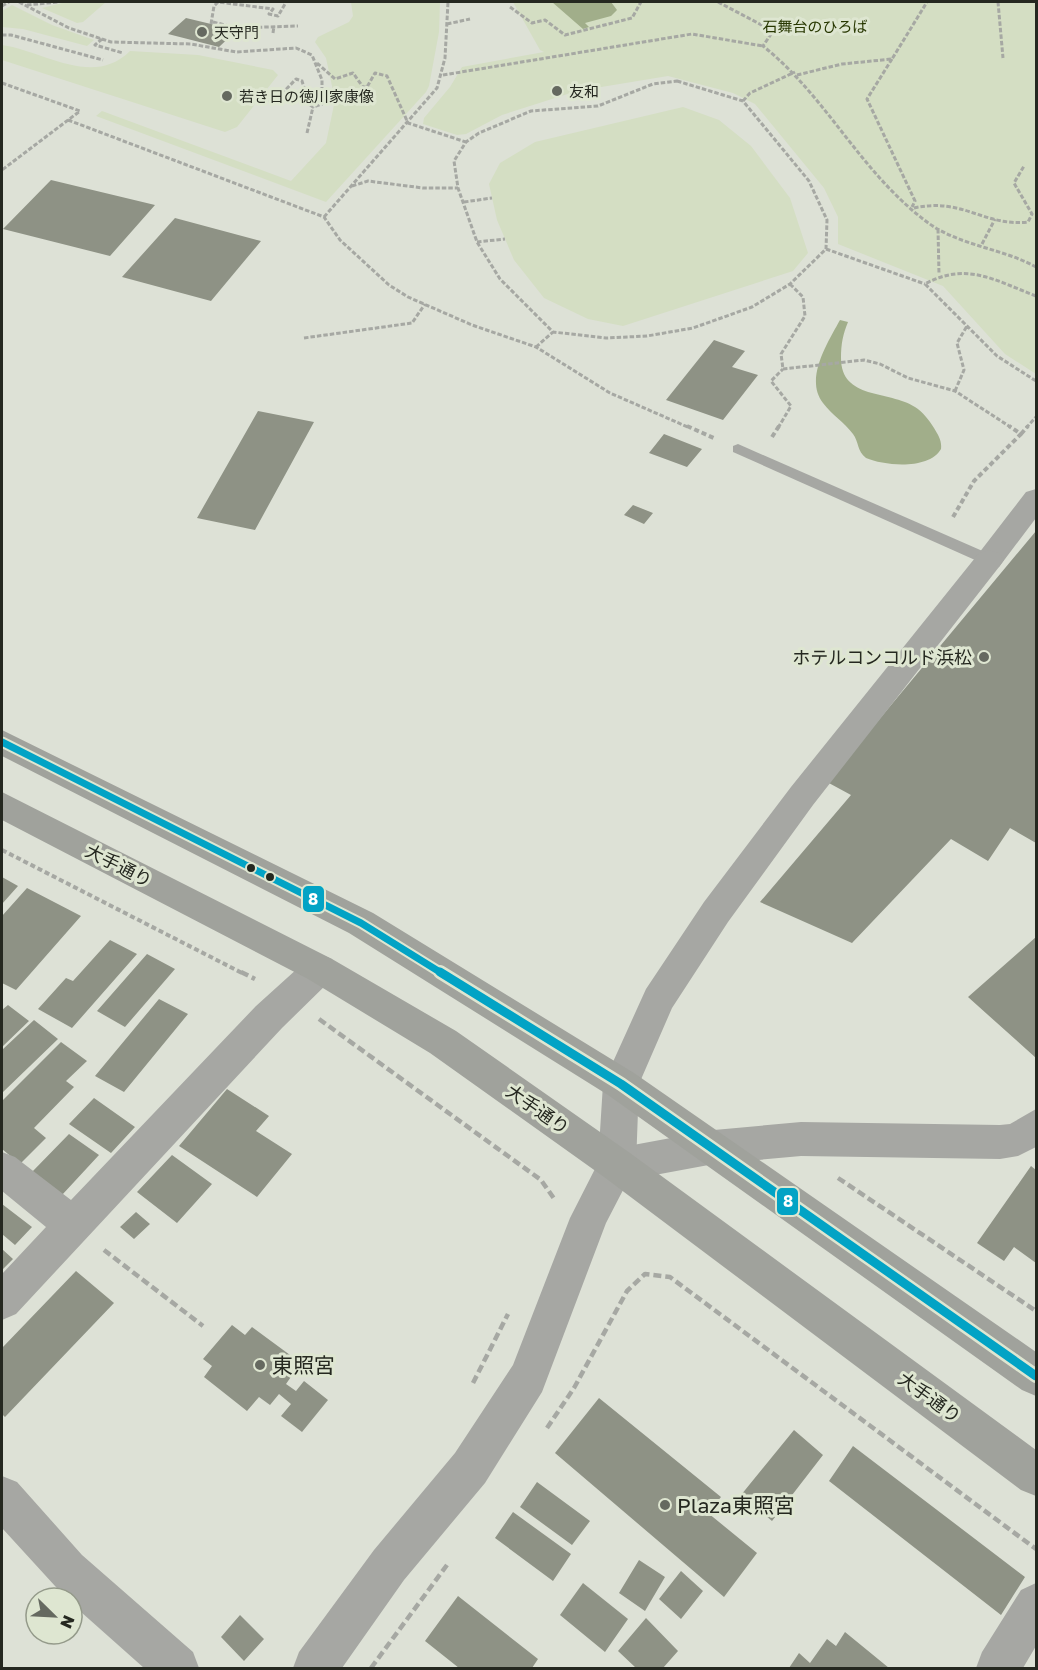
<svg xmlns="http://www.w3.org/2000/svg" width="1038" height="1670" font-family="'Golos Text','Noto Sans JP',sans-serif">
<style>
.green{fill:#d4dec3}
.water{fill:#a1ae8a}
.building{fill:#8e9285}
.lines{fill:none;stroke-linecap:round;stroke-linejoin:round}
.path-far2{stroke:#a6a8a3;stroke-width:3;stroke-dasharray:4.5 2;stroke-linecap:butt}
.path-far1{stroke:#a6a8a3;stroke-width:4;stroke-dasharray:5 3;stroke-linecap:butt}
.path{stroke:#a6a8a3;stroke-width:4.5;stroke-dasharray:8 4;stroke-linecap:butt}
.service{fill:#a6a7a3;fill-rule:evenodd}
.minor{fill:#a6a7a3;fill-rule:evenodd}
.tertiary{fill:#a6a7a3;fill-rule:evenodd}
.trunk{fill:#a0a29c;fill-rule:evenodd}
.bus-1-far1-casing{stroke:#dee6d1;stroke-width:11}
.bus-1-casing{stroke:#dee6d1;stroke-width:14}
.bus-1-far1{stroke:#02a3c5;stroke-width:7}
.bus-1{stroke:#02a3c5;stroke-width:9}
.poi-dot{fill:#656960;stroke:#dee6d1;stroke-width:2}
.bus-dot{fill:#252820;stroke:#dee6d1;stroke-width:2}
.labels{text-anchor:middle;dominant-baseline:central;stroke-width:6;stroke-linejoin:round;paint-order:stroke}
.far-park-label{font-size:15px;fill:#273700;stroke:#dee6d1}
.far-poi-label{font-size:15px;fill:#252820;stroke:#dee6d1;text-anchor:start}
.poi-label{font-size:18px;fill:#252820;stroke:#dee6d1;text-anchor:end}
.street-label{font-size:18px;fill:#252820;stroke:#dee6d1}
.near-poi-label{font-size:21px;fill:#252820;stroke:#dee6d1;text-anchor:start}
.line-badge{stroke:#dee6d1;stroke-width:2}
.badge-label{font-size:16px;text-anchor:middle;font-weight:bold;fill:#fff}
</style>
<rect width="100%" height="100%" fill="#dde1d6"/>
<path class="green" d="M66 2H106L83 22 77 23 42 8Z
M351 2H440L439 32 429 86 426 92 326 202 96 116 102 111 291 181 326 143 335 100 326 58 315 42 318 37 349 22 353 16Z
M513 2H1036V374L1005 354 943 286 838 244V217L824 188 755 104 733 93 668 76 577 91 502 115 466 134 457 135 423 124 424 118 450 87 462 67 544 52 540 50Z
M12 5 52 25 94 40 87 46 23 29 2 27V11Z
M2 45C44 51 93 88 130 51L198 55 273 70 278 75 237 127 225 132 2 60Z
M683 107 719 120 751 146 790 198 808 253 793 271 623 326 588 319 544 298 514 260 497 220 489 184 500 163 535 142Z"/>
<path class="water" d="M552 2H611L617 10 611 16 585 23 589 27 583 29Z
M840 320 848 322C843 334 841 344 841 358 841 400 889 390 915 407 923 412 929 420 934 428 938 435 942 440 941 449 929 470 885 466 866 458 857 451 859 442 853 434 844 422 832 415 823 403 804 379 828 342 840 320Z"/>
<path class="building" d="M186 18 211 24 236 31 219 47 168 34Z
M51 180 155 205 110 256 3 229Z
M175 218 261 241 211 301 122 277Z
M714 340 745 351 732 367 758 375 723 420 666 400Z
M258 411 314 422 255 530 197 518Z
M664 434 702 449 687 467 649 453Z
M633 505 653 513 644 524 624 515Z
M1036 531V843L1010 828 988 861 951 839 852 943 760 902 851 795 827 782Z
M2 877 18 886 2 904Z
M27 888 81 916 16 990 2 983V916Z
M1036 937V1058L968 997Z
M110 940 137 954 72 1028 38 1009 66 978 73 981Z
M147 954 175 969 125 1027 97 1011Z
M159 999 188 1014 124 1092 95 1076Z
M8 1005 29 1021 2 1047V1010Z
M34 1020 58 1039 2 1093V1050Z
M61 1042 87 1061 66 1081 74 1087 34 1128 46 1138 20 1164 2 1149V1101Z
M227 1089 269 1116 256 1131 292 1154 257 1197 179 1146Z
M94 1098 135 1127 111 1153 69 1124Z
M69 1134 99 1155 62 1195 32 1172Z
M172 1155 212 1184 177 1223 137 1192Z
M1031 1166 1036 1170V1263L1014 1247 1004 1261 977 1243Z
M2 1204 32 1227 15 1245 2 1234Z
M136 1212 150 1224 134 1239 120 1227Z
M2 1249 13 1259 2 1270Z
M76 1271 114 1303 5 1417 2 1414V1348Z
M232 1325 245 1335 252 1327 290 1355 283 1362 295 1371 286 1384 296 1391 304 1381 328 1400 302 1432 281 1416 291 1404 279 1394 270 1405 259 1397 247 1411 204 1377 212 1366 203 1359Z
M599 1398 721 1497 708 1513 757 1553 724 1597 555 1453Z
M794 1430 823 1455 772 1521 741 1495Z
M853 1446 1025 1577 1001 1615 829 1481Z
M537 1482 590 1521 572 1545 520 1507Z
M513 1512 571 1554 553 1581 495 1538Z
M639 1560 665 1577 645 1611 619 1593Z
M681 1571 703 1591 681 1619 659 1599Z
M583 1583 628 1619 605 1652 560 1615Z
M458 1596 538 1659 532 1668H459L425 1641Z
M240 1615 264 1639 244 1661 221 1637Z
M646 1618 678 1651 663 1668H636L618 1651Z
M845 1632 889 1668H789L799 1653 810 1663 827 1639 836 1646Z"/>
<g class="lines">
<path class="path-far2" d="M19 2 69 28 111 42 191 44 236 52 296 48 312 55 322 80V104L313 107 309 104 302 81 296 79 275 101 269 100
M718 2 773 31 763 46C827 97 860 172 927 222 959 246 1002 248 1036 267
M998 2 1003 58
M27 5 58 2
M2 6 9 2
M510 7 532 23 545 20 565 35 632 18 641 2
M213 22 237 28 298 26
M211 24 214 6 218 2 273 9 269 14 278 16 285 4
M447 24 470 19
M273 33 274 26
M2 35H11L103 60
M102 39 95 45 123 53
M892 59 867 99 915 201 912 207
M317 63 335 79 353 73 363 87H367L375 73 387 76 408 123 466 142
M443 75 692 34 763 46
M797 75 842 64 892 59 927 2
M677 81 743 101 809 181 827 220 826 249 790 284 752 307 693 328 647 336 606 338 553 332 500 279 477 242 458 188 454 161 466 142 479 133 531 111 598 106 653 84Z
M2 83 80 111 2 170
M743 101 750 93 795 72
M68 120 324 217 340 240 389 285 408 297 472 325 536 347 610 393 690 428
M307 133 313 107
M352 186 368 181 423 188H458
M464 202 492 198
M914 208C963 197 984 227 1028 222L1032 214 1014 183 1024 166
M324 217 437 88 445 58 448 2
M938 229 939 274
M477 242 505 239
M982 244 995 219
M826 249 925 284
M790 284 803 297 805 316 781 354 783 369 864 360 880 364 908 378 955 391 1012 428
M1036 296C996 281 967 261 925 284L997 356 1036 381
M304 338 412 323 425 304
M536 347 553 332
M955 391 964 370 957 343 967 326
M778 428 791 406 771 381 783 369
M1026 428 1036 417"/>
<path class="path-far1" d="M687 426 716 439
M1021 434 1028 426
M772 437 779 426
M953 517 974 481 1021 434 1009 426
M2 850 244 974"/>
<path class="path" d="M241 972 255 979
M319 1019 541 1180 555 1200
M838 1178 1036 1311
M104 1250 203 1326
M473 1383 508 1314
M547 1428 574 1388 627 1291 645 1274 670 1277 1036 1549
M371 1668 447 1565"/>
<path class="service" d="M738 444 994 556 996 560 994 564H984L733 452V446Z"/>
<path class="minor" d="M1036 489V518L999 567 989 570 979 567 974 560 979 553 1026 492Z
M320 954 332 959 337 969 332 979 282 1028 16 1314 2 1320V1274L46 1227 2 1191V1152L15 1157 71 1200 256 1006 308 959Z
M1036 1109V1147L1018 1156 1000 1159 801 1156 714 1164 617 1182 604 1177 598 1165 604 1153 617 1148 714 1130 801 1122 1000 1125 1010 1124Z
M2 1476 17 1482 82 1555 193 1652 199 1668H144L72 1604V1598H66L2 1528Z
M1036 1583V1646L1023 1668H976L982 1652 1021 1590Z"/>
<path class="tertiary" d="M989 550 999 553 1004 560 999 567 813 805 728 922 672 1008 639 1084 636 1165 606 1223 542 1392 485 1483 404 1580 342 1668H293L299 1652 374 1550 455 1453 513 1365 570 1218 598 1163 603 1084 646 989 704 902 791 787 979 553Z"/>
<path class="trunk" d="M2 730 373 913 634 1073 1036 1352V1396L1022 1390 608 1095 349 933 2 756Z
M2 792 332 959 456 1031 630 1153 1036 1450V1496L1021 1490 604 1177 430 1053 308 979 2 820Z"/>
<defs>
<path id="bus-1-far1" d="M2 742 361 923 443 974"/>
<path id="bus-1" d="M440 972 621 1084 1036 1376"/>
</defs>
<use href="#bus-1-far1" class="bus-1-far1-casing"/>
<use href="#bus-1" class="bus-1-casing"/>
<use href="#bus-1-far1" class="bus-1-far1"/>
<use href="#bus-1" class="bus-1"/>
</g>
<g class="poi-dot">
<circle cx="202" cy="32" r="6"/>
<circle cx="557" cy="91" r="6"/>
<circle cx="227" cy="96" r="6"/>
<circle cx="984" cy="657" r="6"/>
<circle cx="260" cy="1365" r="6"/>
<circle cx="665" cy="1505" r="6"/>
</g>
<g class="bus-dot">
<circle cx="251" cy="868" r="5"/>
<circle cx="270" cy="877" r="5"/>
</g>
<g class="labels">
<g class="far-park-label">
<text x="815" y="26">石舞台のひろば</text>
</g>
<g class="far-poi-label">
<text x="214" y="32">天守門</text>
<text x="569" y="91">友和</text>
<text x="239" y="96">若き日の徳川家康像</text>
</g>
<g class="poi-label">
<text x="972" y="657">ホテルコンコルド浜松</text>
</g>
<g class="street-label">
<text transform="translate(119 865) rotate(27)">大手通り</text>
<text transform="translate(538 1109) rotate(35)">大手通り</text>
<text transform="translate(930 1397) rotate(36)">大手通り</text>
</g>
<g class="near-poi-label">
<text x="272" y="1365">東照宮</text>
<text x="677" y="1505">Plaza東照宮</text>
</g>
</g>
<g class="line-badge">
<rect x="302" y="885" width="23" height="28" rx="6" fill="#02a3c5"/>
<rect x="776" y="1187" width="23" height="29" rx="6" fill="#02a3c5"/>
</g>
<g class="badge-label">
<text x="313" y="905">8</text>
<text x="788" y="1207">8</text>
</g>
<rect width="1038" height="1670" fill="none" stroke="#252820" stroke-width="6"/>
<g transform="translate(54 1616) rotate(114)"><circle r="28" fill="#dee6d1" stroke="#949a8a" stroke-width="1.5"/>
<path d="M0-4.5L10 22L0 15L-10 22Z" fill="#656960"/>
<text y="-9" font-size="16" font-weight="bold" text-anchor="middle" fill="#252820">N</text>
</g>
</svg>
